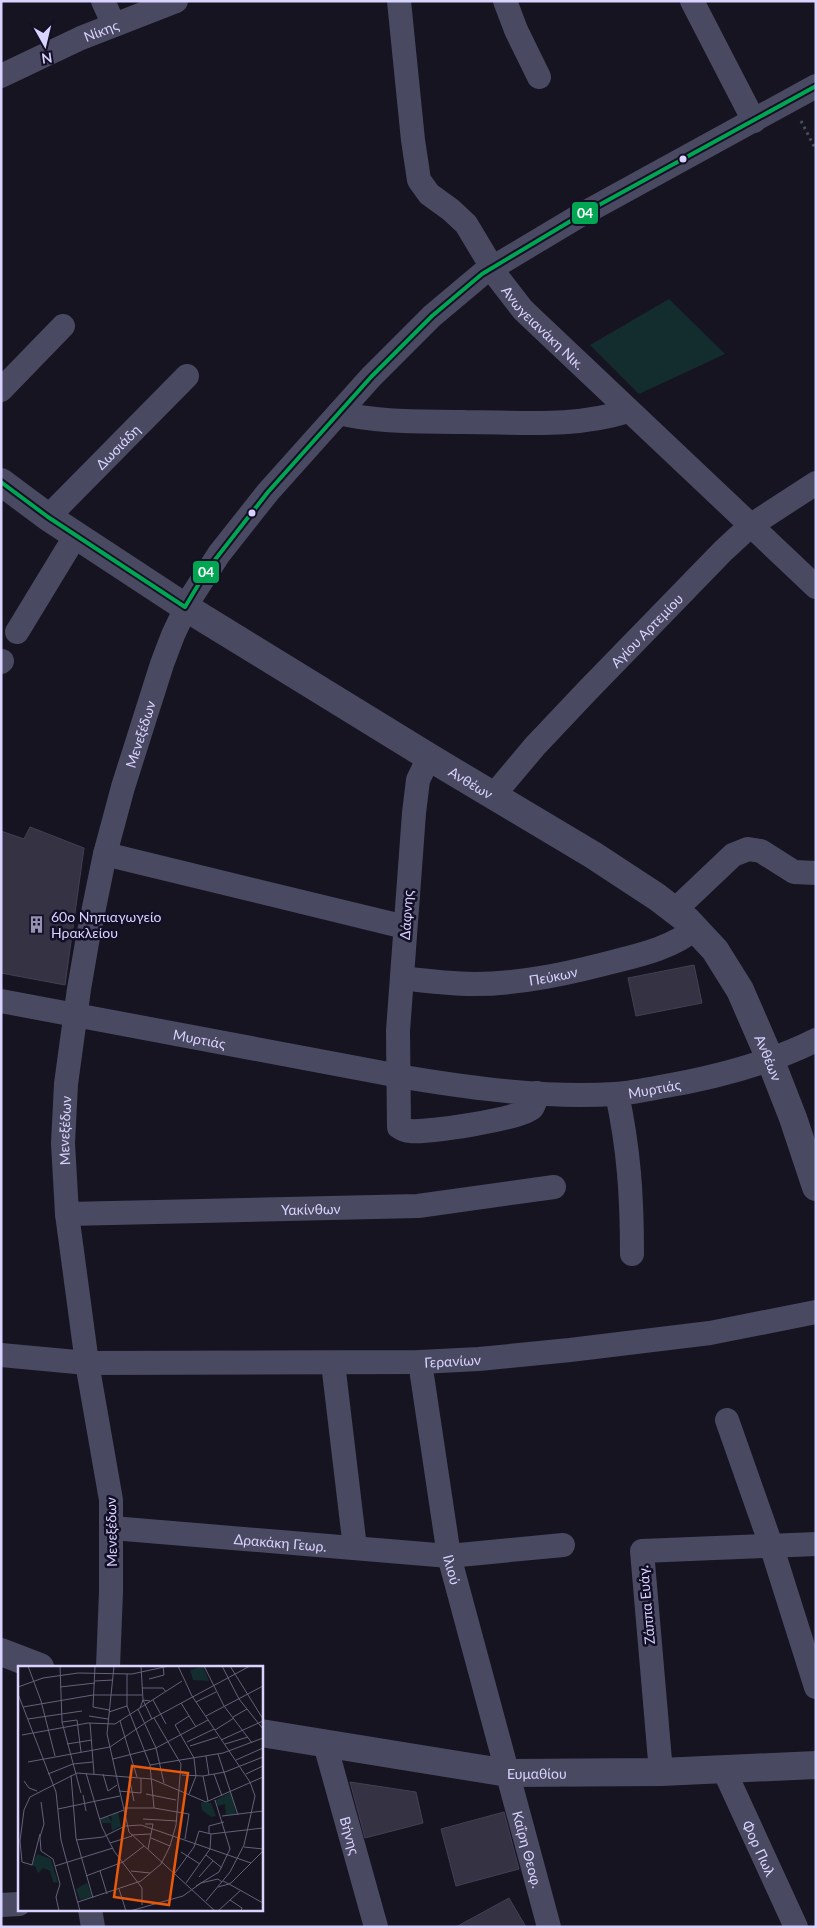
<svg xmlns="http://www.w3.org/2000/svg" width="817" height="1928" font-family="Lato,sans-serif">
<style>
.green{fill:#132c2d}
.building{fill:#343243;stroke:#433f54}
.lines{fill:none;stroke-linecap:round;stroke-linejoin:round}
.path{stroke:#44505f;stroke-width:3;stroke-dasharray:2.5 4;stroke-linecap:butt}
.minor{stroke:#4a4962;stroke-width:24}
.tertiary{stroke:#4a4962;stroke-width:28}
.bus-1-casing{stroke:#130f26;stroke-width:8}
.bus-1{stroke:#00a651;stroke-width:4}
.bus-dot{fill:#d9d4ff;stroke:#130f26;stroke-width:2}
.labels{text-anchor:middle;dominant-baseline:central;stroke-width:5;stroke-linejoin:round;paint-order:stroke}
.street-label{font-size:14px;fill:#d9d4ff;stroke:#130f26}
.poi-label{font-size:14px;fill:#d9d4ff;stroke:#130f26;text-anchor:start}
.inset-road{fill:none;stroke:#64617a;stroke-width:1}
.view{fill:#e8590c;fill-opacity:0.15;stroke:#e8590c;stroke-width:2.5}
.inset-edge{fill:none;stroke:#d9d4ff;stroke-width:2.5}
.line-badge{stroke:#130f26;stroke-width:2}
.badge-label{font-size:14px;text-anchor:middle;font-weight:bold;fill:#fff}
</style>
<rect width="100%" height="100%" fill="#161421"/>
<path class="green" d="M669 299 725 354 639 394 590 345Z"/>
<path class="building" d="M30 827 84 848 65 985 1 973V831L24 839Z
M694 965 702 1003 636 1016 628 978Z
M350 1782 416 1792 423 1823 365 1838Z
M504 1812 519 1869 456 1886 441 1829Z
M509 1898 526 1927H456Z"/>
<g class="lines">
<path class="path" d="M801 121 816 150"/>
<g class="minor">
<path d="M103 1 114 25"/>
<path id="s1" d="M399 1 413 140 419 180 429 194 451 210 466 224 499 279 523 310 816 587"/>
<path d="M505 1 516 30 539 77"/>
<path d="M692 1 754 121"/>
<path id="s2" d="M1 76 81 38 176 1"/>
<path d="M1 390 63 326"/>
<path d="M339 413C380 423 423 421 465 422 521 422 574 428 628 411"/>
<path id="s3" d="M48 517 187 376"/>
<path d="M17 632 76 535"/>
<path d="M1 662 2 661"/>
<path d="M429 757 418 780 414 813 398 1031 399 1127C403 1130 406 1131 410 1131 427 1133 521 1119 532 1108 535 1104 536 1098 537 1093"/>
<path id="s4" d="M493 796 535 746 587 691 723 551 750 526 816 483"/>
<path d="M105 854 405 927"/>
<path d="M675 910 733 855 748 849 761 851 794 872 816 873"/>
<path id="s5" d="M402 978C426 981 450 984 474 984 522 984 570 973 616 961 644 954 673 947 696 928"/>
<path id="s6" d="M1 1001 410 1078C477 1089 546 1098 615 1094 630 1093 645 1090 660 1087 713 1078 768 1064 816 1040"/>
<path d="M617 1094C629 1150 632 1196 632 1254"/>
<path id="s7" d="M67 1214 418 1206 554 1187"/>
<path id="s8" d="M1 1355 87 1363 420 1362 479 1359 570 1350 710 1333 816 1312"/>
<path id="s9" d="M420 1362 449 1556 549 1927"/>
<path d="M333 1363 355 1548"/>
<path d="M727 1420 771 1545 816 1687"/>
<path id="s10" d="M112 1528 449 1556 563 1545"/>
<path id="s11" d="M108 1667 111 1592V1500L87 1363 67 1214 63 1143 66 1084 79 989 88 937 105 854 123 787 162 664 173 635 190 599 219 554 268 492 371 377 432 316 482 274 579 216 816 86"/>
<path id="s12" d="M325 1744 376 1927"/>
<path id="s13" d="M723 1768 796 1927"/>
<path d="M661 1772 642 1551 816 1544"/>
<path d="M1 1905 19 1904"/>
<path d="M90 1909 93 1927"/>
</g>
<g class="tertiary">
<path id="s14" d="M1 482 48 517 185 607 429 757 593 855 657 897 687 920 715 950 740 990 770 1059 793 1118 816 1187"/>
<path d="M1 1652 40 1667"/>
<path id="s15" d="M261 1733 508 1773 661 1772 816 1765"/>
</g>
<defs>
<path id="bus-1" d="M1 482 48 517 185 607 207 570 268 492 371 377 432 316 482 274 579 216 816 86"/>
</defs>
<use href="#bus-1" class="bus-1-casing"/>
<use href="#bus-1" class="bus-1"/>
</g>
<defs>
<symbol id="building-bare" viewBox="-9 -9 18 18"><path d="M-4-6H4V6H1V3H-1V6H-4ZM-2.5-4.3h1.7v1.8h-1.7ZM.8-4.3h1.7v1.8H.8ZM-2.5-1h1.7V.8h-1.7ZM.8-1h1.7V.8H.8Z" fill="#9591b1" stroke="#130f26" stroke-width="2.5" paint-order="stroke"/></symbol>
</defs>
<g fill-rule="evenodd">
<use href="#building-bare" x="24" y="912" width="25" height="25"/>
</g>
<g class="bus-dot">
<circle cx="683" cy="159" r="4.5"/>
<circle cx="252" cy="513" r="4.5"/>
</g>
<g class="labels">
<g class="street-label">
<text stroke="none"><textPath href="#s2" startOffset="110">Νίκης</textPath></text>
<text stroke="none"><textPath href="#s1" startOffset="375">Ανωγειανάκη Νικ.</textPath></text>
<text stroke="none"><textPath href="#s3" startOffset="99">Δωσιάδη</textPath></text>
<text stroke="none"><textPath href="#s4" startOffset="226">Αγίου Αρτεμίου</textPath></text>
<text stroke="none"><textPath href="#s11" startOffset="945">Μενεξέδων</textPath></text>
<text stroke="none"><textPath href="#s14" startOffset="558">Ανθέων</textPath></text>
<text transform="translate(406 915) rotate(-86)">Δάφνης</text>
<text stroke="none"><textPath href="#s5" startOffset="152">Πεύκων</textPath></text>
<text stroke="none"><textPath href="#s6" startOffset="202">Μυρτιάς</textPath></text>
<text stroke="none"><textPath href="#s14" startOffset="976">Ανθέων</textPath></text>
<text stroke="none"><textPath href="#s6" startOffset="662">Μυρτιάς</textPath></text>
<text stroke="none"><textPath href="#s11" startOffset="540">Μενεξέδων</textPath></text>
<text stroke="none"><textPath href="#s7" startOffset="244">Υακίνθων</textPath></text>
<text stroke="none"><textPath href="#s8" startOffset="452">Γερανίων</textPath></text>
<text transform="translate(111 1532) rotate(-91)">Μενεξέδων</text>
<text stroke="none"><textPath href="#s10" startOffset="169">Δρακάκη Γεωρ.</textPath></text>
<text stroke="none"><textPath href="#s9" startOffset="210">Ιλιού</textPath></text>
<text transform="translate(646 1605) rotate(-95)">Ζάππα Ευάγ.</text>
<text stroke="none"><textPath href="#s15" startOffset="279">Ευμαθίου</textPath></text>
<text stroke="none"><textPath href="#s12" startOffset="95">Βήνης</textPath></text>
<text stroke="none"><textPath href="#s13" startOffset="88">Φορ Πωλ</textPath></text>
<text stroke="none"><textPath href="#s9" startOffset="500">Καΐρη Θεοφ.</textPath></text>
</g>
<g class="poi-label">
<text x="51" y="916">60ο Νηπιαγωγείο<tspan x="51" dy="16">Ηρακλείου</tspan></text>
</g>
</g>
<g transform="translate(18 1666)">
<rect width="245" height="245" fill="#161421"/>
<path d="M185 0 191 15 175 14 172 4ZM213 126 218 148 208 149 207 138 200 140 198 134ZM183 136 193 137 198 150 193 151 184 144ZM100 146 103 160 94 165 93 157H84L83 153 90 150 94 156 93 149ZM19 188 33 193 40 217 35 216 32 205 25 202 20 207 17 200H13ZM69 217 74 231 62 234 58 223Z" fill="#132c2d"/>
<path class="inset-road" d="M10 0 23 35 37 90M42 0 44 56 63 127M77 0 75 41 91 44M96 0 89 68 111 166 197 245M123 0 125 34 134 53M160 0 174 30 232 116M186 0 206 40 234 77M204 0 221 33 245 63M212 0 245 53M109 8V40L132 99 136 142M131 13 146 9 145 0M77 15 95 14M0 21 25 12 60 7 114 8 151 0M42 21 77 17M124 22H145L148 26M0 28 38 126 43 174 62 245M135 34 148 58M178 36 198 26M163 37 178 61M5 41 75 29H124M122 42 125 34 132 35M120 43 138 82 146 117M91 46 109 40M71 50 90 53M188 50 245 20M215 51 229 43M10 53 64 45M102 55 119 111M44 56 59 54 63 86M72 57 76 108M197 64 216 52M4 69 70 57 97 58 164 15M203 74 245 55M169 76 196 63M49 78 74 74M207 78 230 71M172 80 200 71M200 88 220 149M188 90 191 109M95 93 138 82 190 54M218 94 245 82M10 96 92 81 130 55 232 0M132 99 205 87 245 72M68 107 84 161 96 185 124 222V239M30 108 55 98 75 96M85 108 90 125 99 119M196 108 204 130M228 108 245 100M53 109 58 172 75 232M164 109 185 110 207 106 245 91M185 110 190 135M111 111 116 135M6 115 11 122 19 125M101 125 123 127V112M128 128 158 134M171 128 178 110 176 92 157 59 171 50M65 129 68 145M23 136 26 158 22 171 23 185 35 193 42 218 38 231 41 245M106 142H136L171 148 167 173M40 143 102 130M204 150 245 145M82 153 106 144M125 153 159 155M127 158H135L130 183M22 168 14 199 4 196 2 175 6 144 12 131 59 107 134 113 188 136 245 111M191 168V160L206 156M113 169 133 168M133 172 152 180M58 174 85 171 107 160 123 159 233 197M92 177 114 170M226 181 245 183M245 185V209M163 186 182 198M188 189 204 202M37 200 95 182M82 205 89 228M113 205 132 207M157 207 176 181 181 165 193 168 245 162M68 210 105 196 126 180M181 211 195 195M205 215 211 218 214 216 245 185M168 217 192 183 193 168M178 220 201 206 212 183 197 134M200 221 211 218 245 237M101 223 108 245M212 234 224 242 223 245M188 235 212 206 226 179 237 130 232 116M60 236 123 215 143 198 152 180 158 159 163 98 136 52M112 245 165 230 183 217 200 213 204 216M200 245 223 224"/>
<path class="view" d="M114 100 170 107 151 239 96 231Z"/>
<rect width="245" height="245" class="inset-edge"/>
</g>
<g class="line-badge">
<rect x="571" y="201" width="28" height="24" rx="5" fill="#00a651"/>
<rect x="192" y="560" width="28" height="24" rx="5" fill="#00a651"/>
</g>
<g class="badge-label">
<text x="585" y="218">04</text>
<text x="206" y="577">04</text>
</g>
<rect width="817" height="1928" fill="none" stroke="#d9d4ff" stroke-width="5"/>
<g transform="translate(45 45) rotate(172)" stroke="#130f26" stroke-width="4" paint-order="stroke">
<path d="M0-4L9 19L0 12L-9 19Z" fill="#d9d4ff"/>
<text y="-8" font-size="14" font-weight="bold" text-anchor="middle" fill="#d9d4ff">N</text>
</g>
</svg>
